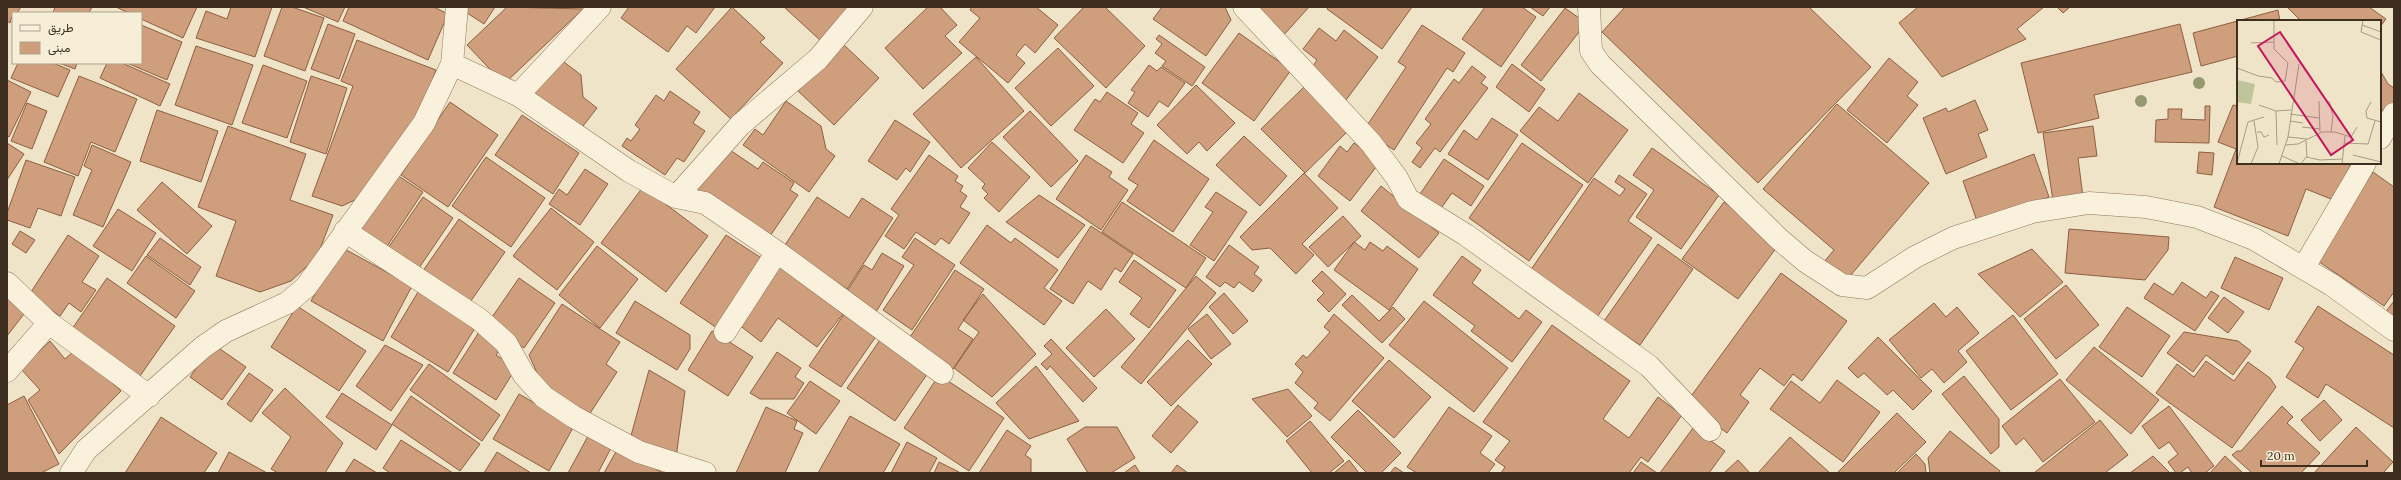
<svg xmlns="http://www.w3.org/2000/svg" width="2401" height="480" font-family="Lora,Vazirmatn,serif">
<style>
.building{fill:#cf9f7d;stroke:#8d5f41}
.lines{fill:none;stroke-linecap:round;stroke-linejoin:round}
.minor-casing{stroke:#8d765c;stroke-width:23}
.minor{stroke:#faf1dc;stroke-width:22}
.tree{fill:#96986f}
.inset-road{fill:none;stroke:#a89b85;stroke-width:1}
.view{fill:#c2185b;fill-opacity:0.15;stroke:#c2185b;stroke-width:2}
.inset-edge{fill:none;stroke:#3d2e20;stroke-width:2}
</style>
<rect width="100%" height="100%" fill="#f0e4c8"/>
<path class="building" d="M7 7H21L17 13H13L10 23 7 21Z
M55 7H92L89 13H53Z
M116 7H197L183 38 141 19V13H129Z
M231 7H272L255 57 196 38 206 11 227 19Z
M282 7H292L324 18 305 71 264 56Z
M303 7H345L338 22Z
M349 7H434L448 14 428 60 343 21Z
M465 7H495L484 24 464 11Z
M507 7 583 9 504 84 467 45Z
M629 7H715L696 33 687 26 668 52 621 18Z
M732 7 765 38 760 42 783 63 731 119 676 69Z
M784 7H852L821 41Z
M928 7H940L957 25 945 36 962 53 923 89 885 48Z
M972 7H1036L1058 25 1035 53 1025 44 1016 55 1025 63 1008 83 959 42 980 18 970 10Z
M1084 7H1105L1145 46 1106 88 1054 38Z
M1162 7H1225L1231 20 1206 56 1153 19Z
M1249 7H1309L1282 37Z
M1328 7H1412L1382 49 1327 9Z
M1485 7H1522L1536 17 1501 67 1462 39Z
M1530 7H1550L1543 16Z
M1625 7H1809L1871 67 1758 183 1602 32Z
M1918 7H2044L2017 29 2026 39 1942 77 1899 23Z
M2057 7H2070L2063 13Z
M2287 7H2369L2386 19 2380 27V21H2301Z
M1565 8 1586 23 1541 81 1521 65Z
M2278 10 2280 21H2238V56L2201 66 2193 33Z
M328 24 355 34 339 79 311 69Z
M2180 24 2192 72 2094 95 2099 118 2038 133 2021 63Z
M141 25 182 42 167 80 127 63H141Z
M1422 25 1465 53 1453 72 1447 68 1394 150 1364 130 1406 67 1398 62Z
M1319 28 1336 41 1344 30 1378 57 1346 100 1309 72 1317 60 1303 49Z
M1239 33 1291 70 1254 121 1202 83Z
M1159 35 1205 67 1192 86 1162 66 1166 61 1155 53 1162 44 1156 39Z
M357 40 436 70 417 124 370 193 342 206 312 196 353 86 341 81Z
M843 44 879 78 834 125 798 91Z
M196 46 253 65 232 125 175 105Z
M1058 48 1094 86 1051 126 1015 88Z
M976 57 1024 111 961 168 913 114Z
M1889 58 1918 82 1907 96 1918 105 1887 143 1847 110Z
M560 59 581 75 583 97 597 108 580 130 533 95Z
M18 63H53L70 70 58 97 11 78Z
M59 63H77L75 69Z
M107 63H122L170 84 160 106 100 78Z
M1512 64 1545 89 1529 112 1496 87Z
M263 65 307 81 287 138 242 123Z
M1149 65 1157 71 1161 67 1185 83 1168 107 1159 101 1148 117 1128 103 1135 92 1131 90Z
M1472 66 1486 77 1481 83 1488 88 1440 152 1435 148 1420 168 1412 162 1422 148 1416 143 1431 124 1425 119 1454 79 1459 83Z
M2380 70 2388 84 2394 88V108L2389 115 2380 108Z
M79 76 137 99 115 152 91 142 78 176 44 162Z
M311 76 347 88 326 154 290 142Z
M7 80 31 92 9 137 7 136Z
M1196 85 1235 123 1207 151 1199 142 1187 154 1157 125Z
M1305 86 1349 130 1305 173 1261 129Z
M670 91 700 112 693 123 705 131 684 162 677 158 665 175 622 146 627 138 631 141 640 129 635 125 656 95 664 101Z
M1107 92 1138 113 1131 124 1144 133 1123 163 1074 130 1095 99 1100 102Z
M1579 93 1628 130 1588 183 1520 131 1539 107 1558 121Z
M1975 100 1988 130 1978 134 1987 157 1946 174 1923 118 1946 108 1948 112Z
M786 101 821 126 826 149 835 156 809 192 743 145 755 129 763 135Z
M450 102 498 135 448 207 401 175Z
M27 103 47 111 32 149 11 141Z
M1837 104 1929 183 1845 282 1823 263 1834 250 1763 189Z
M2233 105 2238 106V163H2351L2336 201 2306 189 2288 236 2214 207 2236 149 2218 142Z
M2205 106H2210L2209 143 2155 142 2156 120 2168 119V109H2182L2181 119 2205 120Z
M157 110 218 131 201 182 140 161Z
M1030 111 1078 161 1051 187 1003 137Z
M522 115 579 153 553 194 495 155Z
M1492 118 1518 135 1488 180 1448 154 1464 130 1477 140Z
M895 120 930 142 910 172 906 168 897 180 868 161Z
M228 126 306 154 290 200 333 215 317 257 291 281 260 292 216 276 236 221 198 207Z
M2093 126 2097 156 2078 158 2083 197 2053 201 2043 133Z
M1244 136 1287 176 1260 206 1216 165Z
M1154 140 1209 179 1173 232 1127 201 1138 185 1128 179Z
M992 142 1030 177 999 212 984 198 988 194 982 188 985 184 968 168Z
M7 143 24 154 7 180Z
M1354 143 1380 162 1350 201 1318 176 1340 146 1347 152Z
M1522 143 1583 185 1529 261 1469 218Z
M92 145 131 162 103 227 73 215 92 170 84 166Z
M727 148 758 169 763 162 794 183 790 190 798 195 768 239 697 190Z
M1652 148 1719 195 1681 249 1636 217 1654 190 1633 175Z
M2199 152 2214 153 2212 175 2197 173Z
M2034 154 2049 197 1978 224 1963 181Z
M929 155 958 176 955 181 963 186 960 191 967 196 960 207 970 213 949 244 941 238 935 245 916 232 904 249 885 236 899 215 891 209Z
M1086 155 1112 172 1109 177 1128 190 1101 230 1056 199Z
M486 157 545 198 511 247 452 206Z
M1444 159 1484 186 1471 206 1452 193 1439 211 1418 197Z
M26 160 75 177 61 216 38 208 30 228 7 220V213Z
M585 169 608 184 580 225 549 204 559 189 567 195Z
M391 171 423 192 384 251 352 229Z
M2373 172 2394 187V292L2384 306 2315 259Z
M1304 173 1338 208 1302 244 1314 255 1296 274 1270 248 1252 250 1240 237Z
M1619 175 1647 194 1628 221 1652 238 1597 317 1530 271 1594 178 1620 196 1625 189 1615 182Z
M162 182 212 226 187 254 137 210Z
M1381 186 1439 233 1419 258 1361 211Z
M643 187 708 236 666 292 601 243Z
M1216 192 1247 212 1214 261 1190 245 1213 212 1205 207Z
M1039 195 1085 225 1058 258 1006 222Z
M423 197 453 218 419 268 388 248Z
M817 197 849 218 862 198 893 218 847 289 783 248Z
M1122 202 1206 258 1186 288 1102 232Z
M1724 202 1780 243 1738 299 1682 259Z
M551 208 594 242 557 290 513 256Z
M118 209 156 233 132 271 93 246Z
M1343 216 1361 236 1328 267 1309 247Z
M459 219 505 252 466 308 420 275Z
M987 225 1011 243 1015 238 1058 270 1044 288 1062 301 1044 325 960 263Z
M1091 226 1133 254 1121 272 1115 268 1101 290 1088 281 1073 304 1050 289Z
M2069 229 2169 237 2168 250 2145 280 2065 273Z
M20 231 35 240 26 253 12 244Z
M68 235 99 256 82 282 96 290 81 312 69 303 60 316 29 295Z
M726 235 766 261 720 330 680 303Z
M160 238 201 267 190 285 147 255Z
M915 238 955 265 912 330 883 310 914 265 902 257Z
M1354 242 1365 250 1370 242 1383 251 1387 246 1418 269 1389 310 1334 270Z
M1658 244 1693 269 1640 345 1604 321Z
M1229 245 1259 267 1254 274 1262 280 1253 292 1239 282 1234 288 1225 282 1220 287 1206 277Z
M597 246 638 279 600 328 559 295Z
M341 247 412 286 383 341 311 301Z
M2032 249 2063 282 2020 317 1978 274Z
M882 253 904 266 876 312 846 293 864 265 872 270Z
M146 256 195 291 176 318 127 283Z
M1462 256 1481 270 1472 283 1519 319 1526 310 1542 322 1512 362 1471 331 1475 326 1433 295Z
M2235 257 2283 278 2269 310 2221 288Z
M1134 260 1176 290 1149 328 1130 314 1142 298 1119 282Z
M780 267 843 314 817 347 778 318 761 342 738 324Z
M955 270 984 289 958 329 973 339 951 372 906 343Z
M1322 271 1346 294 1329 312 1317 300 1324 293 1312 281Z
M1781 273 1847 321 1802 381 1793 374 1784 386 1760 368 1740 395 1749 402 1727 433 1686 403Z
M1196 276 1216 293 1141 384 1121 367Z
M107 278 175 326 140 376 72 329Z
M519 278 555 303 524 348 488 323Z
M2182 282 2206 298 2211 291 2219 296 2195 331 2144 298 2154 283 2173 295Z
M2066 285 2099 325 2056 359 2024 319Z
M418 292 475 328 448 372 391 337Z
M1224 293 1248 321 1233 334 1209 307Z
M983 294 1036 354 992 397 954 368 979 332 963 320Z
M7 295 27 310 7 336Z
M1352 295 1379 321 1393 307 1405 319 1382 343 1342 305Z
M2224 297 2244 312 2228 333 2208 318Z
M635 301 690 335V349L677 370 616 333Z
M1424 301 1508 368 1474 412 1389 345Z
M2394 301V323L2384 314Z
M1934 303 1946 317 1957 307 1979 333 1958 351 1967 362 1944 383 1932 369 1921 378 1889 340Z
M562 304 620 342 606 364 617 372 587 418 545 391 529 355Z
M297 306 366 351 339 391 271 347Z
M2318 306 2394 355V428L2326 384 2318 398 2286 377 2304 348 2295 342Z
M2127 307 2170 336 2142 377 2099 347Z
M1106 309 1135 339 1094 377 1066 348Z
M847 310 879 332 841 387 809 366Z
M1207 314 1231 344 1211 359 1188 329Z
M1334 314 1384 358 1330 421 1314 408 1318 403 1295 383 1303 372 1295 364 1303 355 1307 358 1330 332 1324 327Z
M2013 315 2058 374 2011 410 1966 351Z
M1552 325 1630 381 1603 419 1629 438 1658 397 1682 415 1648 462 1641 457 1629 473H1501L1505 467 1495 460 1510 441 1483 422Z
M712 331 753 357 728 396 688 370Z
M479 332 502 346 496 355 516 368 496 400 453 373Z
M2184 332 2238 341 2251 351 2233 375 2206 355 2193 372 2167 353Z
M882 337 930 370 895 421 847 388Z
M1878 337 1932 391 1913 410 1893 390 1887 395 1864 373 1858 378 1848 368Z
M1051 339 1097 388 1083 402 1050 366 1047 370 1041 364 1052 354 1044 346Z
M1188 340 1212 364 1171 406 1147 382Z
M50 341 65 359 75 350 121 391 59 454 28 400 40 390 21 369Z
M213 344 246 367 222 400 190 377Z
M385 345 423 365 391 411 356 386Z
M2094 347 2159 400 2131 434 2066 380Z
M777 352 801 368 795 377 804 383 794 399H760L750 393Z
M1389 360 1431 397 1394 438 1352 401Z
M2206 361 2234 381 2248 362 2270 378 2276 387 2232 448 2156 393 2177 364 2194 377Z
M429 364 500 415 482 441 410 390Z
M1036 366 1079 421 1029 439 996 403Z
M649 370 685 391 676 458 629 443Z
M249 373 273 390 251 422 227 404Z
M939 375 1004 418 969 471 904 428Z
M1964 376 1999 419V447L1991 454 1942 394Z
M2060 379 2095 422 2043 462 2024 438 2016 445 2002 426Z
M1837 380 1880 412 1843 462 1770 409 1791 381 1820 403Z
M810 381 840 401 816 434 787 413Z
M285 388 343 443 325 473H278L271 469 291 437 262 413Z
M1288 389 1312 416 1287 437 1252 399Z
M342 393 392 425 376 450 326 417Z
M519 394 574 426 549 471 493 439Z
M24 396 59 464 41 473H7V405Z
M411 396 480 444 460 471 392 424Z
M2324 400 2342 420 2320 441 2301 420Z
M1178 405 1198 422 1171 453 1152 436Z
M2169 406 2214 466 2205 473H2192L2188 467 2180 473H2176L2168 462 2178 454 2169 442 2159 449 2142 426Z
M2282 406 2293 417 2287 423 2320 453 2301 473H2252L2232 455 2237 451H2241Z
M766 407 797 421 794 429 803 433 785 473H736Z
M1449 407 1492 436 1480 453 1495 464 1488 473H1417L1407 467Z
M1358 410 1401 453 1381 473H1367L1331 437Z
M1897 413 1926 442 1894 473H1837Z
M850 416 900 444 883 473H818Z
M161 417 217 453 204 473H125Z
M2100 420 2128 455 2105 473H2034Z
M1310 421 1344 461 1329 473H1312L1286 441Z
M1085 427H1117L1135 458 1111 473H1088L1067 439Z
M2356 427 2393 462 2383 473H2314Z
M1693 428 1725 451 1709 473H1660Z
M1007 430 1031 446 1025 455 1031 459V473H979Z
M1950 431 2000 471 1999 473H1930L1928 458Z
M588 436 611 448 598 473H568Z
M1790 437 1830 473H1758Z
M401 440 453 473H390L383 468Z
M907 442 937 458 929 473H891Z
M618 448 663 473H604Z
M229 452 267 473H218Z
M497 452 531 473H484Z
M1916 454 1925 464 1926 473H1897Z
M2153 456 2170 473H2130Z
M2225 456 2243 473H2210Z
M354 459 377 473H345Z
M1349 460 1359 473H1334Z
M1738 460 1750 473H1724Z
M939 462 959 472 958 473H934Z
M1641 462 1657 473H1633Z
M1135 465 1140 473H1124Z
M1177 465 1188 473H1171Z
M1395 467 1404 473H1390Z"/>
<g class="lines">
<defs>
<path id="minor" d="M1244 7 1371 143 1397 178 1408 199 1466 235 1649 366 1710 430
M1589 7 1591 51 1600 64 1778 238 1805 261 1842 285 1867 288 1915 257 1953 238 2032 212 2089 203 2146 207 2197 217 2254 239 2332 285 2394 330
M452 64 518 95 629 171 676 197 705 203 777 252 942 373
M518 95 600 7
M2380 138 2394 114
M676 197 740 125 818 59 862 7
M345 231 479 319 506 343 524 375 544 397 574 417 639 452 705 473
M2304 267 2365 163
M7 283 49 323 149 396
M725 332 777 252
M7 371 49 323
M71 473 86 450 203 347 226 331 287 303 306 287 424 123 452 64 457 7"/>
</defs>
<use href="#minor" class="minor-casing"/>
<use href="#minor" class="minor"/>
</g>
<g class="tree">
<circle cx="2199" cy="83" r="6"/>
<circle cx="2141" cy="101" r="6"/>
</g>
<g transform="translate(2237 20)">
<rect width="144" height="144" fill="#f0e4c8"/>
<path d="M0 60 18 64 14 84 0 82Z" fill="#bfc49a"/>
<path class="inset-road" d="M126 0 124 12 144 20M125 5 144 12M14 23 36 22M0 48 21 56 35 58 39 62 48 61 51 43 37 29V0M82 81 83 112M92 81 96 96 94 112M134 82 129 91 130 98 144 102M22 85 39 91 54 90M39 91 40 125M53 94 82 98M53 101 66 103M65 107 83 109M20 112H24L27 117 32 115M51 117 70 119M69 121 70 137M107 123 131 124 138 101M48 125 61 124 85 112H98L114 117 120 107M116 135 144 142M45 136 63 144M0 143 11 102 27 97M14 144 21 127 17 101M42 144 51 117 62 44M64 144 69 137 83 140 106 139M105 144 108 116"/>
<path class="view" d="M43 12 116 120 94 135 21 26Z"/>
<rect width="144" height="144" class="inset-edge"/>
</g>
<rect width="2401" height="480" fill="none" stroke="#3d2e20" stroke-width="16"/>
<rect x="12" y="12" width="130" height="52" fill="#f7eed8" stroke="#ada18e"/>
<rect x="20" y="25" width="20" height="6" fill="#faf1dc" stroke="#ada18e"/>
<text x="48" y="32" font-size="12" fill="#3d2e20">طريق</text>
<rect x="20" y="42" width="20" height="12" fill="#cf9f7d" stroke="#ada18e"/>
<text x="48" y="52" font-size="12" fill="#3d2e20">مبنى</text>
<path d="M2261 460v6h106v-6" fill="none" stroke="#3d2e20" stroke-width="2"/>
<text x="2267" y="460" font-size="12" fill="#3d2e20" stroke="#f7eed8" stroke-width="3" paint-order="stroke">20 m</text>
</svg>
